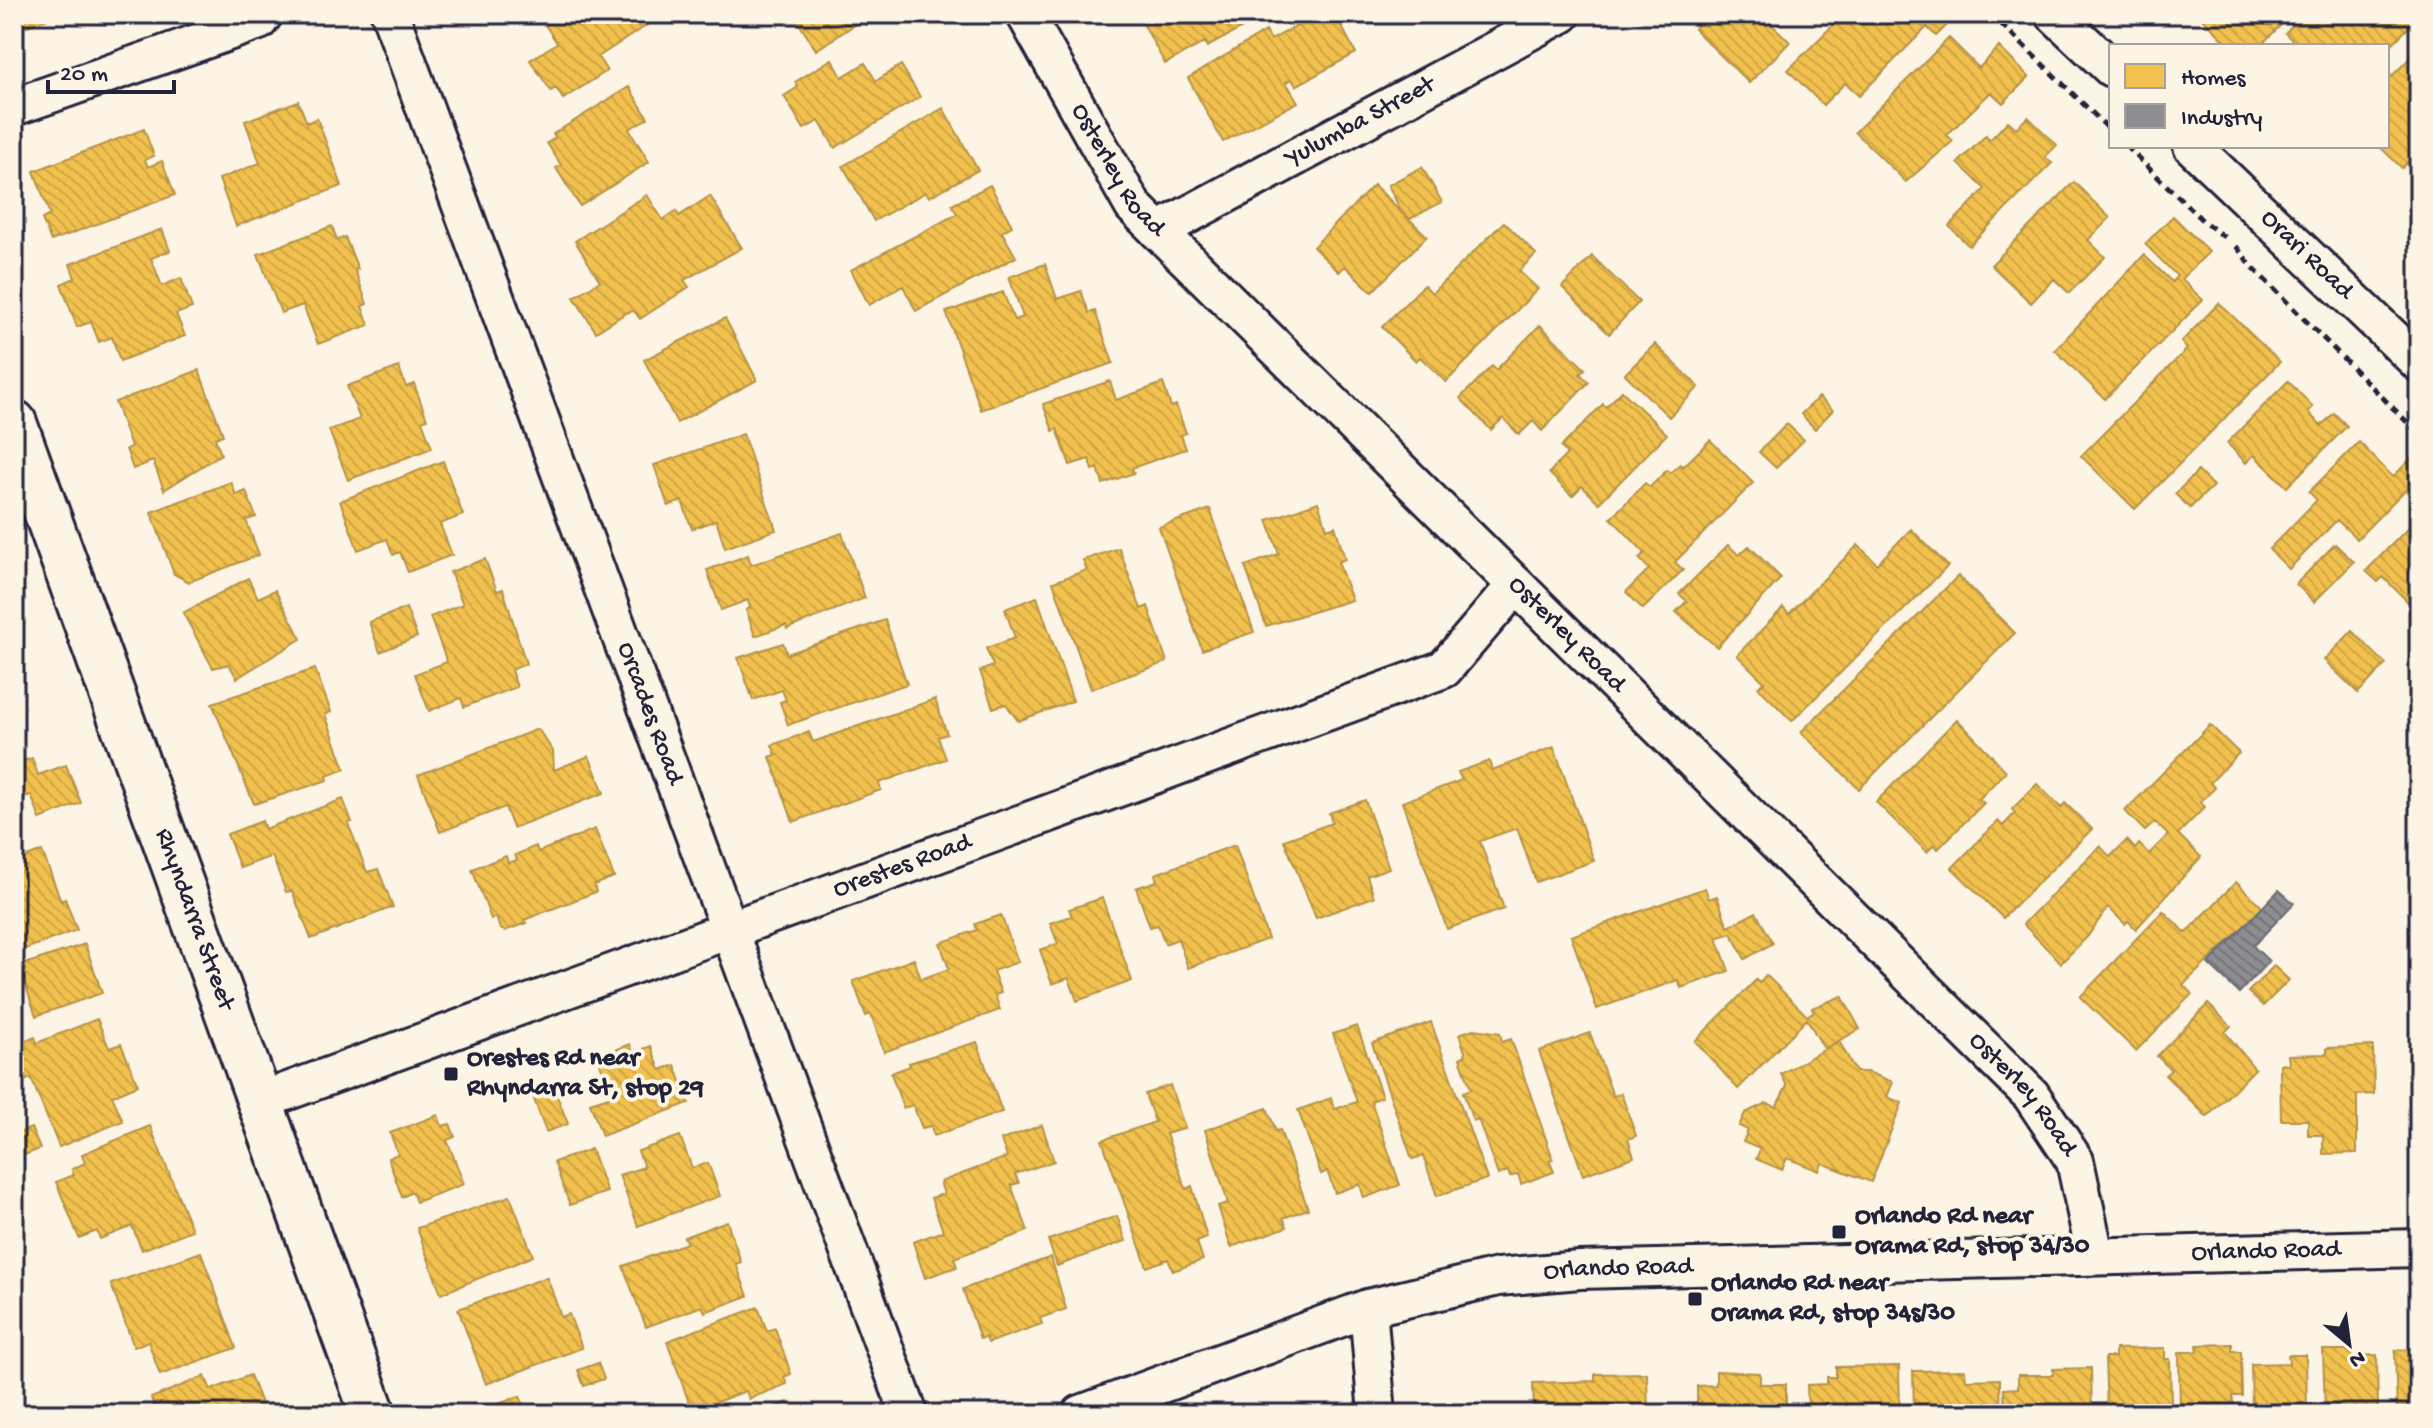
<svg xmlns="http://www.w3.org/2000/svg" width="2433" height="1428" font-family="'Gochi Hand',sans-serif">
<style>
.homes{fill:url(#homes-back-hatch);stroke:#b49148;stroke-width:2}
.industry{fill:url(#industry-back-hatch);stroke:#6d6d78;stroke-width:2}
.lines{fill:none;stroke-linecap:round;stroke-linejoin:round}
.minor-casing{stroke:#22223b;stroke-width:42}
.tertiary-casing{stroke:#22223b;stroke-width:50}
.path{stroke:#22223b;stroke-width:5;stroke-dasharray:8 6;stroke-linecap:butt}
.minor{stroke:#fcf5e5;stroke-width:36}
.tertiary{stroke:#fcf5e5;stroke-width:44}
.poi-dot{fill:#22223b;stroke:#fcf5e5;stroke-width:3}
.labels{text-anchor:middle;dominant-baseline:central;stroke-width:8;stroke-linejoin:round;paint-order:stroke}
.street-label{font-size:26px;fill:#22223b;stroke:#fcf5e5}
.poi-label{font-size:26px;font-weight:bold;fill:#22223b;stroke:#fcf5e5;text-anchor:start}
</style>
<defs>
<pattern id="homes-back-hatch" width="6" height="6" patternUnits="userSpaceOnUse" patternTransform="scale(2)"><rect width="6" height="6" fill="#f2c14e"/><path d="M-1 5l2 2M0 0l6 6M5-1l2 2" fill="none" stroke="#cfa645"/></pattern>
<pattern id="industry-back-hatch" width="6" height="6" patternUnits="userSpaceOnUse" patternTransform="scale(2)"><rect width="6" height="6" fill="#8d8d92"/><path d="M-1 5l2 2M0 0l6 6M5-1l2 2" fill="none" stroke="#737378"/></pattern>
</defs>
<rect width="100%" height="100%" fill="#fcf5e5"/>
<filter id="ink" filterUnits="userSpaceOnUse"><feTurbulence type="fractalNoise" baseFrequency=".0125" numOctaves="2"/><feDisplacementMap in="SourceGraphic" scale="16" xChannelSelector="R" yChannelSelector="G"/><feConvolveMatrix kernelMatrix="1 2 1 2 8 2 1 2 1" color-interpolation-filters="sRGB"/></filter>
<g filter="url(#ink)">
<path class="homes" d="M14 14H51L52 17 14 31Z
M538 14H664L598 57 607 71 563 99 556 88 551 91 530 60 557 43Z
M793 14H871L816 50Z
M1138 14H1268L1207 47 1205 42 1165 64Z
M1319 14H1335L1356 53 1296 86 1292 79 1286 82 1298 102 1223 142 1188 78 1266 31 1271 40Z
M1708 14H1761L1790 42 1749 83 1694 29Z
M1844 14H1958L1936 36 1927 27 1859 96 1845 83 1823 105 1788 70Z
M2198 14H2278L2285 21 2260 46H2230Z
M2304 14H2419V17L2387 49V46H2298L2285 33Z
M1949 38 1979 68 1999 47 2029 77 2003 103 1991 92 1947 135 1953 141 1906 182 1855 132Z
M2419 49V151L2402 168 2379 146H2387V81Z
M832 59 842 77 865 63 876 81 901 65 920 97 835 148 819 121 804 129 784 96 798 87 795 82Z
M629 87 648 118 629 129 649 162 580 206 556 168 561 165 547 143 555 138 553 134Z
M298 101 307 123 317 118 342 186 236 226 219 179 260 163 245 121Z
M943 108 978 170 929 197 926 192 874 221 843 166Z
M2028 117 2057 145 2045 157 2052 163 1969 246 1949 226 1985 189 1958 163 1986 135 1990 140 2008 121 2016 128Z
M144 129 154 156 145 160 148 167 162 161 175 195 51 241 42 219 50 215 34 171Z
M1422 167 1442 202 1410 219 1401 211 1388 185Z
M2074 182 2110 218 2088 240 2105 257 2069 293 2054 279 2031 303 1991 265Z
M990 185 1012 226 1002 232 1016 257 916 311 903 286 869 305 851 270 957 214 952 205Z
M1374 185 1427 236 1372 292 1345 266 1339 272 1313 247Z
M647 195 663 220 676 211 679 216 710 196 742 248 684 280 689 287 640 319 634 311 626 313 596 332 574 297 600 281 575 241Z
M2173 216 2209 252 2181 279 2203 300 2105 399 2055 350 2144 255 2172 282 2177 276 2145 244Z
M1504 222 1536 254 1519 271 1538 289 1446 382 1420 357 1416 361 1382 327 1424 285 1432 293Z
M332 226 337 240 345 237 358 269 355 270 367 304 362 306 369 325 318 344 303 305 281 313 258 254Z
M162 229 170 251 151 258 162 286 181 278 192 308 176 314 185 336 120 361 112 337 99 342 91 322 77 327 61 284 75 278 70 264Z
M1592 256 1639 302 1609 334 1562 287Z
M1045 264 1057 299 1081 291 1089 313 1095 311 1113 363 981 410 946 312 1003 292 1014 320 1023 317 1009 277Z
M2219 303 2280 362 2135 509 2081 456 2187 349 2181 342Z
M725 318 757 380 677 423 644 360Z
M1540 325 1585 369 1580 374 1589 382 1542 431 1533 421 1519 435 1503 418 1491 430 1460 398 1492 366 1496 370Z
M1655 344 1699 387 1669 417 1625 374Z
M399 367 406 387 414 384 427 419 422 421 432 448 348 480 329 430 360 419 347 386Z
M199 370 223 435 215 438 221 454 164 490 153 461 133 469 126 449 131 447 115 402Z
M1110 381 1116 400 1163 383 1171 407 1176 405 1186 433 1181 435 1186 449 1132 468 1134 473 1103 484 1098 468 1093 470 1089 459 1070 465 1057 429 1053 431 1043 404Z
M2288 381 2313 407 2308 412 2321 426 2334 413 2347 426 2287 487 2254 455 2246 463 2227 443Z
M1622 391 1667 434 1599 503 1582 486 1572 496 1549 473 1567 454 1561 447 1603 404 1606 407Z
M1819 397 1833 410 1815 429 1801 414Z
M1787 424 1804 440 1776 468 1759 452Z
M743 434 776 530 725 548 716 520 692 529 682 501 668 506 654 465Z
M1710 440 1753 483 1675 562 1683 570 1643 609 1626 592 1649 569 1639 558 1645 553 1611 518 1645 483 1650 487 1667 470 1670 473 1680 464 1683 467Z
M2359 442 2393 477 2417 452 2419 455V503L2405 490 2357 539 2337 520 2289 569 2269 549 2317 500 2309 492Z
M443 461 463 515 440 524 452 555 408 572 400 552 393 555 387 539 358 550 340 501Z
M2198 471 2213 486 2190 508 2175 494Z
M231 482 236 495 246 491 256 517 246 520 259 555 189 582 174 574 151 512Z
M1318 502 1327 529 1335 526 1345 559 1338 562 1352 600 1266 626 1245 566 1279 554 1267 520Z
M1210 509 1254 632 1202 650 1159 527Z
M2408 528 2419 539V613L2383 577 2378 582 2366 571Z
M1911 529 1948 566 1792 721 1758 687 1764 682 1737 655 1783 608 1789 614 1858 545 1877 564Z
M842 533 865 598 787 629 786 625 755 636 746 610 750 608 748 600 721 610 707 570 748 555 751 565Z
M2335 544 2354 562 2314 602 2296 584Z
M1728 545 1739 555 1749 546 1781 578 1717 647 1676 612 1687 601 1679 594Z
M1119 548 1141 609 1148 606 1167 662 1091 689 1053 582 1087 570 1083 560Z
M485 559 497 591 503 589 526 664 511 670 517 687 464 707 461 698 429 711 415 674 447 662 430 617 463 604 450 572Z
M1958 576 2015 633 1859 789 1801 732Z
M248 578 258 598 275 590 301 639 237 678 229 664 213 668 183 613Z
M1037 597 1073 701 1018 721 1006 704 993 708 980 671 993 666 986 648 1015 638 1005 609Z
M406 608 417 637 380 652 369 622Z
M885 620 907 684 788 725 780 702 786 700 782 690 753 700 738 658 783 643 787 654Z
M2352 631 2386 664 2358 693 2324 660Z
M315 669 331 712 325 714 345 769 327 776 328 780 254 804 212 703Z
M935 699 947 734 938 737 946 759 879 783 881 790 793 822 770 757 776 755 772 745 809 732 813 742Z
M1957 719 2006 771 1979 799 1984 803 1938 849 1934 845 1927 852 1876 802Z
M2210 725 2239 753 2210 783 2215 788 2200 802 2205 807 2178 834 2201 857 2136 929 2128 921 2125 924 2108 907 2088 936 2061 963 2023 924 2100 846 2110 857 2127 840 2135 849 2139 844 2149 854 2168 835 2155 822 2145 831 2125 811Z
M538 729 553 751 554 770 589 756 604 793 513 828 505 807 440 832 418 775Z
M1554 747 1594 861 1536 882 1517 828 1480 841 1504 909 1447 929 1402 802 1462 780 1458 772 1489 761 1492 770Z
M32 758 38 775 66 765 81 803 40 819 31 795 20 798 25 811 14 815V764Z
M2037 784 2061 808 2065 803 2092 829 2003 918 1952 868 1998 821 2003 826 2015 813 2012 809Z
M343 799 352 822 348 823 367 872 378 869 393 907 311 939 292 891 286 892 272 856 240 868 227 834 262 821 265 829Z
M1365 800 1389 868 1367 876 1374 897 1316 918 1284 840 1332 823 1329 813Z
M595 829 614 877 594 885 596 892 524 920 526 923 505 931 500 929 496 917 491 919 472 869 506 856 508 863 517 860 515 855 536 846 538 852Z
M1235 845 1268 939 1188 968 1178 939 1165 944 1158 925 1150 927 1136 888 1157 881 1155 874Z
M42 851 61 901 65 899 77 930 14 953V862Z
M2236 882 2263 908 2183 985 2192 994 2136 1051 2080 997 2163 911 2186 933Z
M1705 888 1709 899 1717 896 1728 927 1756 912 1773 943 1745 959 1731 933 1717 938 1729 971 1681 988 1678 980 1597 1009 1571 936Z
M1102 898 1132 981 1077 1001 1069 978 1052 984 1040 950 1058 944 1050 923 1072 916 1069 909Z
M1001 915 1018 962 993 971 1001 993 995 995 1000 1010 884 1052 871 1014 866 1016 853 981 914 959 921 979 949 969 940 943 977 930 975 924Z
M85 944 102 993 36 1016 19 966Z
M2274 966 2289 980 2263 1006 2248 992Z
M1766 975 1807 1016 1814 1011 1812 1008 1842 996 1860 1029 1824 1049 1807 1019 1738 1089 1695 1041 1756 980 1759 983Z
M2208 1004 2231 1026 2225 1032 2255 1069 2207 1117 2165 1075 2171 1070 2157 1056Z
M97 1019 109 1048 121 1044 138 1085 112 1096 123 1121 59 1147 31 1078 14 1085V1045L35 1037 37 1043Z
M1431 1022 1487 1179 1437 1196 1423 1156 1412 1159 1372 1043Z
M1357 1026 1382 1097 1371 1101 1400 1185 1364 1198 1360 1184 1335 1193 1327 1171 1321 1174 1298 1110 1331 1098 1335 1109 1357 1102 1333 1034Z
M1474 1029 1500 1033 1502 1042 1511 1039 1553 1159 1549 1160 1554 1172 1521 1184 1518 1174 1510 1177 1508 1171 1498 1175 1478 1119 1473 1121 1463 1092 1471 1089 1460 1058 1466 1055 1459 1034Z
M1590 1033 1613 1096 1621 1093 1636 1136 1628 1139 1634 1157 1583 1175 1539 1051Z
M1839 1041 1856 1072H1868L1893 1082 1887 1097 1902 1103 1871 1182 1822 1163 1819 1171 1787 1158 1782 1170 1756 1159 1760 1149 1743 1142 1748 1130 1739 1126 1745 1113 1766 1103 1776 1107 1787 1086 1781 1074Z
M977 1042 1002 1112 934 1136 931 1126 922 1128 913 1105 903 1108 891 1073 910 1066 909 1063Z
M630 1044 633 1053 651 1046 660 1070 675 1065 689 1103 602 1136 590 1103 612 1096 609 1088 603 1090 597 1074 603 1072 598 1057Z
M2373 1046 2374 1094 2357 1095V1153L2323 1154V1135H2308V1120H2281L2280 1064 2289 1065 2288 1055 2327 1054V1048Z
M552 1083 568 1124 546 1132 531 1091Z
M1170 1085 1185 1128 1166 1134 1186 1189 1192 1186 1207 1238 1197 1242 1203 1260 1173 1271 1168 1259 1147 1267 1102 1140 1155 1122 1145 1094Z
M1267 1108 1276 1131 1280 1130 1308 1209 1283 1218 1287 1227 1231 1247 1218 1206 1228 1203 1205 1130Z
M438 1115 442 1126 450 1124 455 1137 447 1140 464 1184 416 1202 412 1192 402 1197 388 1158 398 1154 390 1133Z
M1042 1125 1054 1161 1015 1174 1019 1183 1011 1185 1028 1231 954 1258 957 1267 925 1278 913 1242 943 1231 931 1198 944 1194 940 1182 1007 1157 1001 1140Z
M150 1126 192 1230 142 1250 132 1226 100 1239 97 1231 79 1238 56 1182 74 1175 72 1169 85 1163 82 1154Z
M31 1128 40 1149 14 1159V1135Z
M680 1136 692 1168 708 1163 720 1196 638 1226 619 1175 644 1167 638 1151Z
M591 1149 607 1192 570 1205 554 1162Z
M510 1196 533 1256 441 1294 417 1228Z
M1117 1216 1126 1241 1057 1266 1048 1240Z
M727 1221 741 1262 736 1264 748 1296 705 1312 702 1306 646 1327 623 1266 687 1243 684 1237Z
M201 1252 236 1348 160 1375 148 1341 134 1347 111 1284Z
M1051 1257 1066 1309 1040 1318 1042 1324 988 1343 986 1337 980 1339 963 1289Z
M547 1277 561 1317 569 1314 582 1348 486 1384 458 1309Z
M758 1307 767 1331 775 1328 791 1374 784 1377 787 1384 749 1399 746 1391 692 1411 667 1341Z
M2232 1344V1351H2241L2242 1396H2233L2234 1414H2180L2179 1352H2198L2197 1345Z
M2165 1348V1359H2170L2171 1402H2166V1414H2107L2105 1357H2115V1349Z
M2323 1350H2355V1356L2377 1355 2378 1414H2325Z
M2395 1350H2419V1414H2397Z
M2288 1355H2306L2307 1414H2252L2251 1364 2289 1363Z
M598 1363 604 1379 584 1386 578 1370Z
M1899 1366 1900 1414H1808L1807 1385 1827 1384V1377H1836V1367Z
M2091 1368 2092 1414H2005L2004 1389 2018 1388V1375H2053V1369Z
M1965 1370 1966 1380 2000 1379 2001 1414H1914L1913 1371Z
M1716 1371 1760 1373V1384H1786V1414H1697V1386L1716 1385Z
M1647 1373 1648 1414H1534L1533 1383 1595 1381V1374Z
M250 1375 265 1414H157L151 1398 205 1376 211 1390Z
M14 1381 26 1414H14Z
M520 1396 527 1414H484L482 1410Z
M788 1402 793 1414H757Z"/>
<path class="industry" d="M2279 890 2294 903 2253 946 2269 961 2239 993 2208 964Z"/>
<g class="lines">
<defs>
<g id="minor">
<path id="s1" d="M390 14 909 1414"/>
<path id="s2" d="M1025 14 1133 206 2031 1095 2075 1161 2095 1255"/>
<path d="M2054 14 2111 68"/>
<path d="M14 107 259 21 264 14"/>
<path id="s3" d="M2192 146 2419 363"/>
<path id="s4" d="M1158 231 1562 14"/>
<path id="s5" d="M258 1102 1444 669 1515 586"/>
<path d="M1368 1308 1377 1414"/>
<path id="s6" d="M1081 1414 1368 1308 1498 1277 1580 1270 2419 1248"/>
</g>
<g id="tertiary">
<path id="s7" d="M14 423 373 1414"/>
</g>
</defs>
<use href="#minor" class="minor-casing"/>
<use href="#tertiary" class="tertiary-casing"/>
<path class="path" d="M1991 14 2111 131
M2126 146 2202 220 2228 240
M2236 246 2253 268 2419 434"/>
<use href="#minor" class="minor"/>
<use href="#tertiary" class="tertiary"/>
</g>
</g>
<g class="poi-dot">
<rect x="443" y="1066" width="16" height="16" rx="4"/>
<rect x="1831" y="1224" width="16" height="16" rx="4"/>
<rect x="1687" y="1291" width="16" height="16" rx="4"/>
</g>
<g class="labels">
<g class="street-label">
<text stroke="none"><textPath href="#s4" startOffset="230">Yulumba Street</textPath></text>
<text stroke="none"><textPath href="#s2" startOffset="182">Osterley Road</textPath></text>
<text stroke="none"><textPath href="#s3" startOffset="158">Orari Road</textPath></text>
<text stroke="none"><textPath href="#s2" startOffset="830">Osterley Road</textPath></text>
<text stroke="none"><textPath href="#s1" startOffset="746">Orcades Road</textPath></text>
<text stroke="none"><textPath href="#s5" startOffset="686">Orestes Road</textPath></text>
<text stroke="none"><textPath href="#s7" startOffset="528">Rhyndarra Street</textPath></text>
<text stroke="none"><textPath href="#s2" startOffset="1478">Osterley Road</textPath></text>
<text stroke="none"><textPath href="#s6" startOffset="1208">Orlando Road</textPath></text>
<text stroke="none"><textPath href="#s6" startOffset="560">Orlando Road</textPath></text>
</g>
<g class="poi-label">
<text x="467" y="1059">Orestes Rd near<tspan x="467" dy="30">Rhyndarra St, stop 29</tspan></text>
<text x="1855" y="1217">Orlando Rd near<tspan x="1855" dy="30">Orama Rd, stop 34/30</tspan></text>
<text x="1711" y="1284">Orlando Rd near<tspan x="1711" dy="30">Orama Rd, stop 34s/30</tspan></text>
</g>
</g>
<rect width="2433" height="1428" fill="none" stroke="#fcf5e5" stroke-width="48"/>
<rect x="24" y="24" width="2385" height="1380" fill="none" stroke="#22223b" stroke-width="3" filter="url(#ink)"/>
<rect x="2109" y="44" width="280" height="104" fill="#fcf5e5" stroke="#a5a1a1" stroke-width="2"/>
<rect x="2125" y="64" width="40" height="24" fill="#f2c14e" stroke="#a5a1a1" stroke-width="2"/>
<text x="2181" y="84" font-size="24" fill="#22223b">Homes</text>
<rect x="2125" y="104" width="40" height="24" fill="#8d8d92" stroke="#a5a1a1" stroke-width="2"/>
<text x="2181" y="124" font-size="24" fill="#22223b">Industry</text>
<g transform="translate(2349 1344) rotate(151)" stroke="#fcf5e5" stroke-width="6" paint-order="stroke">
<path d="M0-6L14 30L0 20L-14 30Z" fill="#22223b"/>
<text y="-12" font-size="22" font-weight="bold" text-anchor="middle" fill="#22223b">N</text>
</g>
<path d="M48 80v12h126v-12" fill="none" stroke="#22223b" stroke-width="4"/>
<text x="60" y="80" font-size="24" fill="#22223b" stroke="#fcf5e5" stroke-width="6" paint-order="stroke">20 m</text>
</svg>
